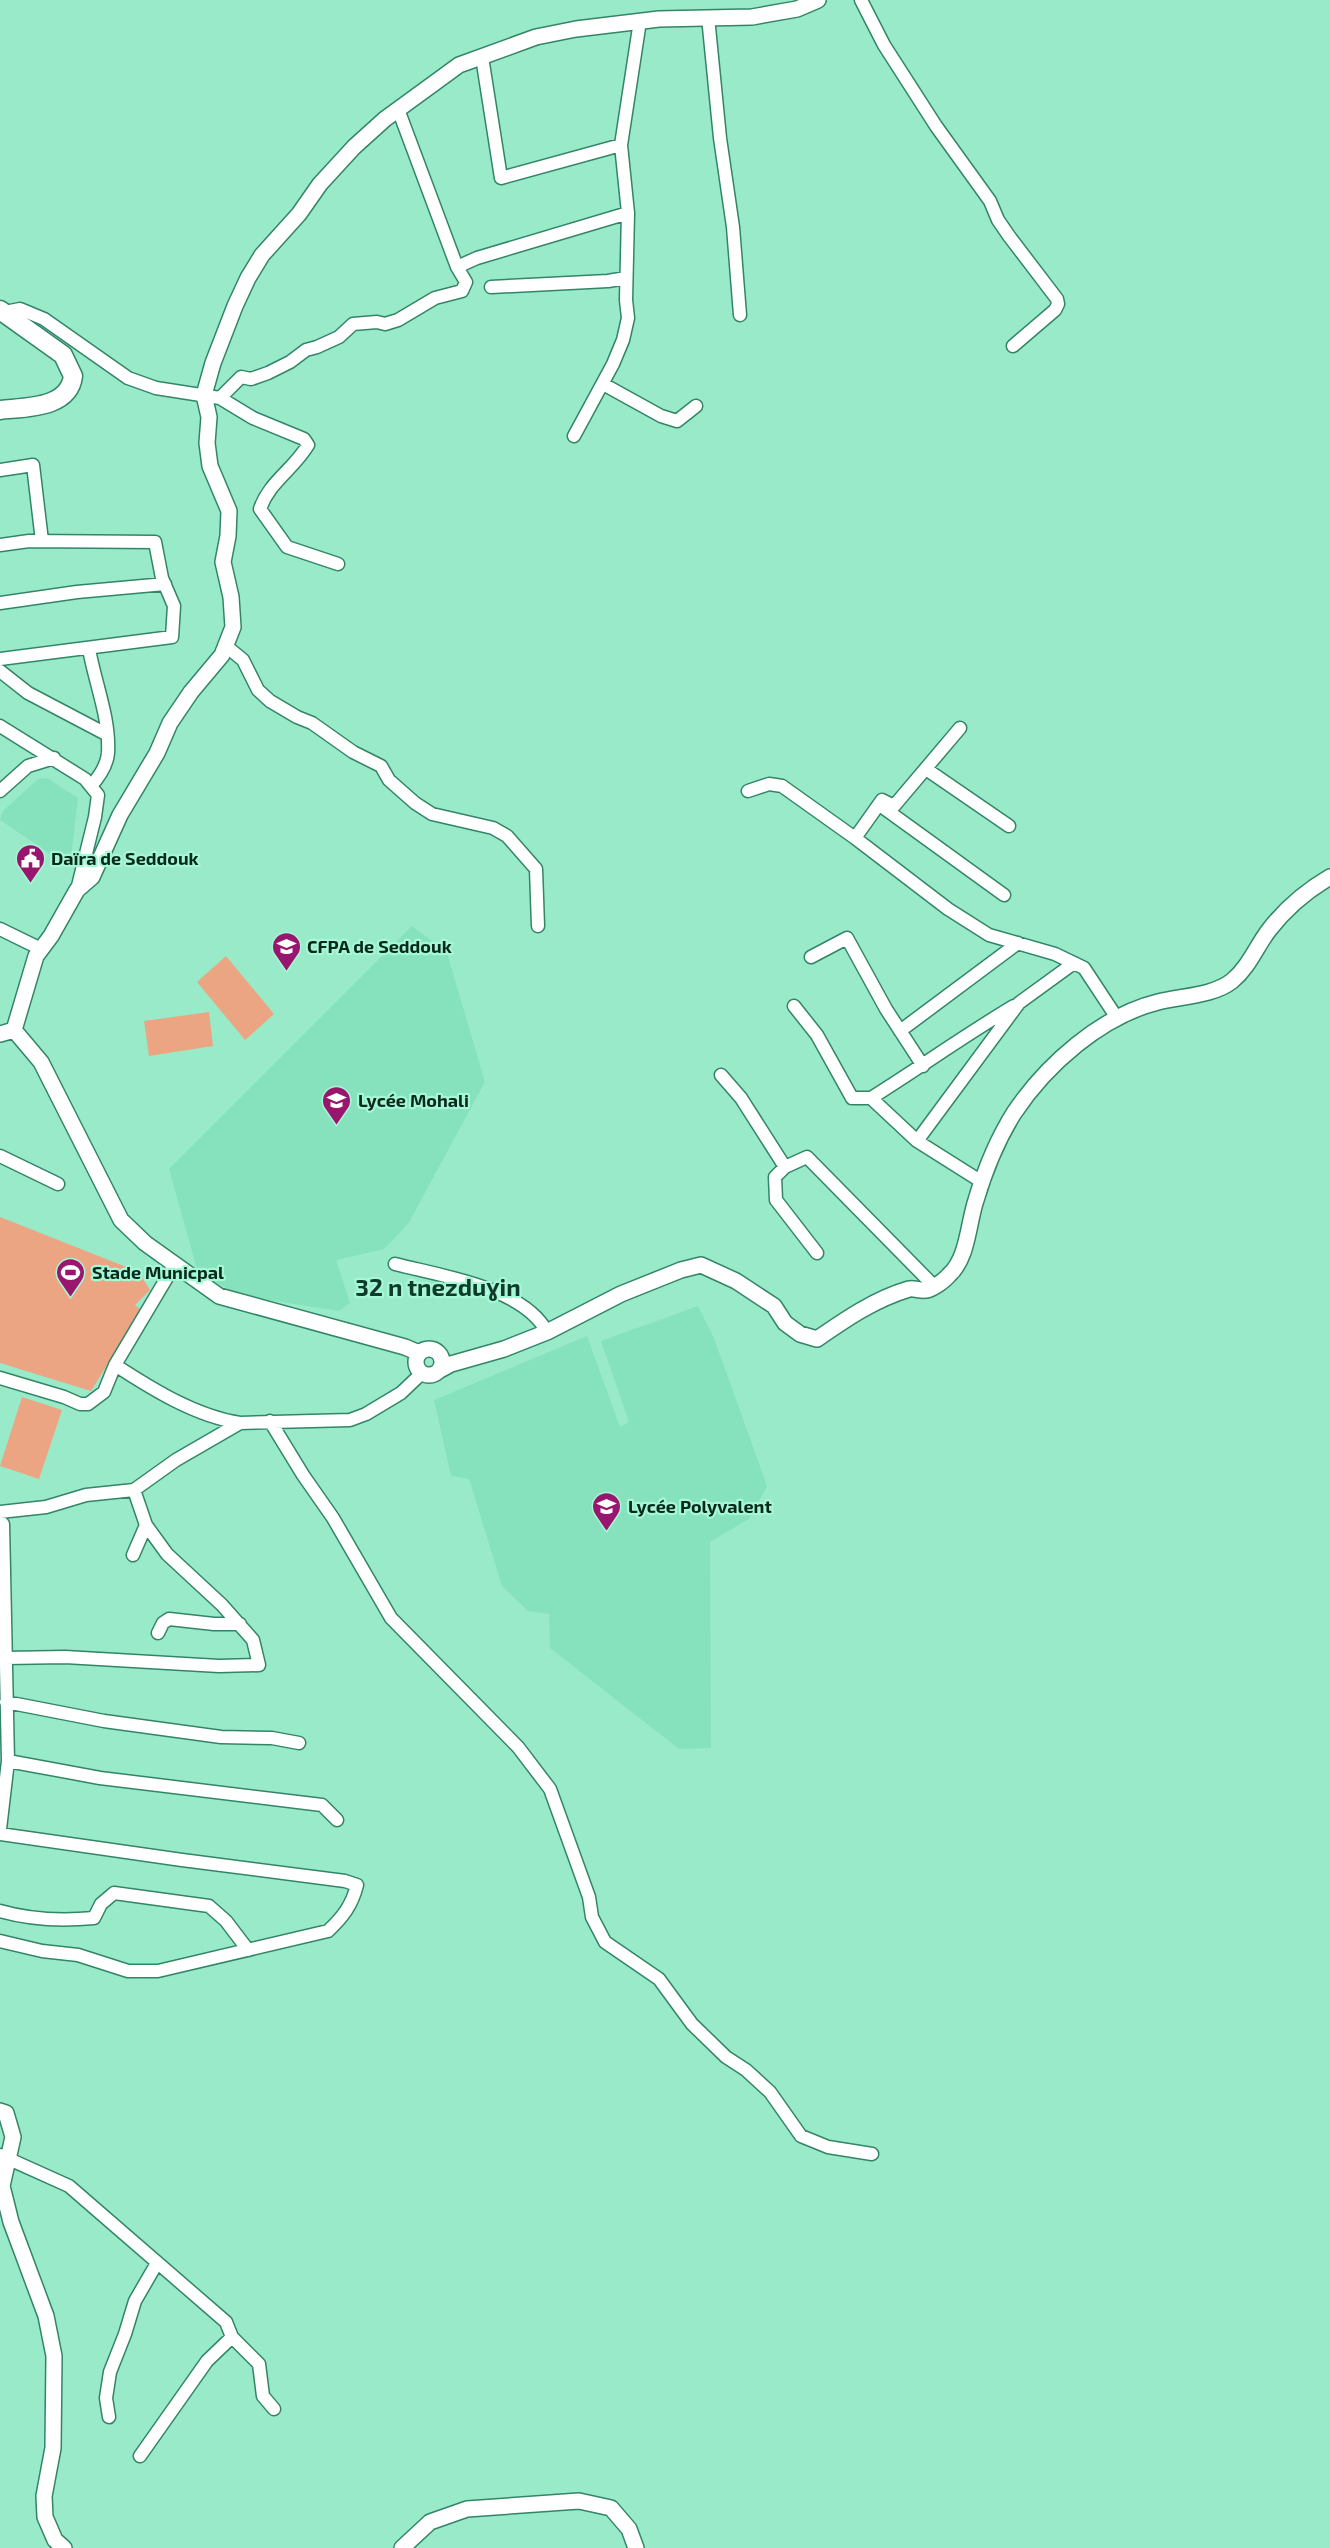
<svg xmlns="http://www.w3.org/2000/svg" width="1330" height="2548" font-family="'Exo 2',sans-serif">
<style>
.built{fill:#86e2bd}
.pitch{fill:#eba583}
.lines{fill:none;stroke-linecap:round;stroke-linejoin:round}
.minor-casing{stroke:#328567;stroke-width:15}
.tertiary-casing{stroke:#328567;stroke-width:18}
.primary-casing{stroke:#328567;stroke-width:21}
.minor{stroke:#fff;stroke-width:12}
.tertiary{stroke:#fff;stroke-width:15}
.primary{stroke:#fff;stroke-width:18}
.labels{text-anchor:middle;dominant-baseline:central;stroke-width:4.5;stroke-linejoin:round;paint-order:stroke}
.poi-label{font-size:18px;font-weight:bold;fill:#06291d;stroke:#a6f7d5;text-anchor:start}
.district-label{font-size:24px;font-weight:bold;fill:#0e3b2b;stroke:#a6f7d5}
</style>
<rect width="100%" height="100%" fill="#99eac8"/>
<path class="built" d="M47 778 78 798 70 867 0 820 3 811 38 779Z
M412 926 447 953 485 1082 408 1224 384 1249 336 1260 350 1303 339 1311 242 1296 198 1273 169 1169Z
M698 1306 714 1338 767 1486 749 1519 710 1542 711 1748 679 1749 550 1648 549 1614 528 1611 502 1586 469 1479 451 1476 434 1400 587 1336 620 1427 629 1422 601 1341Z"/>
<path class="pitch" d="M226 956 274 1014 245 1040 197 982Z
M209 1012 213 1046 149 1056 144 1021Z
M0 1217 139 1272 150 1290 135 1305 141 1310 91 1391 0 1363Z
M22 1397 62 1410 39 1479 0 1466Z"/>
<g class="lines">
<defs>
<path id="minor" d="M861 0 884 45 936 126 990 201 998 220 1009 236 1057 299 1058 304 1055 310 1013 346
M708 17 720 138 733 227 740 315
M482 57 501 178 621 145
M457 267 477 258 628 213
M491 287 608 281 626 278
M5 312 20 309 44 319 128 378 156 388 220 398 241 377 251 379 268 373 290 362 306 350 317 347 339 337 353 324 377 322 385 324 398 320 435 298 462 291 466 282 457 267 398 109
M603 384 661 416 677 421 696 406
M220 398 253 418 304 439 308 445C293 470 269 482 260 509L287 547 338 564
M574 436 613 364 623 340 628 318 626 300 628 213 621 145 640 21
M0 470 33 465 42 541
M0 545 29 541 155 542 162 578 174 606 172 637 0 659
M0 603 77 592 165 584
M226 646 243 660 258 690 270 701 297 717 312 723 353 752 381 766 389 780 415 803 432 814 493 828 507 836 536 869 538 926
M89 649C95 683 110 718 108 753 107 765 99 777 91 786
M0 671 28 693 106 734
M0 726 85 779 98 795 95 817 77 890
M926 769 1009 826
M0 791 28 766 54 758
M748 791 769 784 782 786 855 838 948 909 989 935 1055 954 1084 968 1117 1018
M881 806 1004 895
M855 838 882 800 894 806 960 728
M0 929 41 949
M811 957 847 938 886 1009 923 1066
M794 1006 817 1035 852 1098H871L917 1141 982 1182
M900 1031 1018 943
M721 1075 741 1098 785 1167 807 1157 934 1286
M871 1098C919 1068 965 1035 1014 1006
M917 1141 1019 1003 1074 963
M0 1156 58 1184
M785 1167 775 1177 776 1200 817 1253
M395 1264C441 1276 523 1287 547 1332
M115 1365 175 1264
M0 1378 64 1397 80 1404H88L104 1392 115 1365C152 1389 195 1416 240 1423L350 1420 366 1414 401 1393 422 1373
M270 1421 303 1475 333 1518 391 1618 518 1747 550 1789 589 1897 592 1917 605 1942 659 1979 692 2024 726 2057 746 2070 770 2092 801 2136 828 2147 872 2154
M0 1512 46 1507 86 1495 134 1490 176 1460 240 1423
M0 1521 3 1524 8 1761 0 1829
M133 1555 146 1525
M158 1633 163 1623 169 1619 214 1624H240
M5 1658 65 1657 219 1666 259 1665 253 1640 222 1605 167 1554 146 1525 134 1490
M6 1702 104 1721 221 1737 272 1738 299 1743
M8 1761 100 1778 322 1805 337 1820
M0 1834 182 1860 345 1881 357 1885C352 1905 343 1917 328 1931L158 1971H128L78 1955 42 1951 0 1941
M0 1911C31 1920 62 1921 94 1918L101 1904 114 1893 209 1906 226 1921 248 1950
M0 2155 69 2186 226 2322 232 2337 259 2364 263 2396 274 2409
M109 2417 106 2398 110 2372 125 2334 135 2301 157 2263
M140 2456 207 2361 232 2337"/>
<path id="tertiary" d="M14 1030 41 1062 121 1220 145 1243 219 1296 405 1347 419 1353
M0 1034 14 1030 36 956 51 936 77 890 92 877 120 815 157 753 170 723 191 692 222 655 233 627 231 597 223 562 228 536 229 511 210 466 207 443 209 417 204 395 213 363 235 306 248 278 262 255 299 214 320 184 354 147 385 119 459 65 536 37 576 29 659 19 752 17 797 9 818 0
M416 1362a13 13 0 1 1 26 0a13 13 0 1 1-26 0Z
M440 1370 451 1364 504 1349 547 1332 621 1294 681 1270 701 1265 736 1281 774 1306 785 1323 800 1334 817 1339C846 1319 875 1299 909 1289 914 1288 921 1291 926 1290 933 1289 945 1280 949 1275 968 1258 968 1224 976 1200 985 1170 997 1140 1014 1113 1046 1065 1101 1016 1158 1002 1181 996 1213 996 1232 981 1249 967 1256 947 1269 930 1286 908 1306 891 1330 877
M0 2111 6 2113 13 2137 2 2186 11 2222 46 2316 54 2356 53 2448 44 2496 45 2517 55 2540 64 2548
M402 2548 430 2522 467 2509 579 2501 611 2508 629 2529 636 2548"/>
<path id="primary" d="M0 310 63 355 73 376C69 409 25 407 0 410"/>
</defs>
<use href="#minor" class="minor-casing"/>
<use href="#tertiary" class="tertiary-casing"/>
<use href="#primary" class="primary-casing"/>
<use href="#minor" class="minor"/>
<use href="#tertiary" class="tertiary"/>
<use href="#primary" class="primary"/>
</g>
<defs>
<symbol id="civic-pin" viewBox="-11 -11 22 30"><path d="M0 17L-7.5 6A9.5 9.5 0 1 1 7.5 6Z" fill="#98166d" stroke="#a6f7d5"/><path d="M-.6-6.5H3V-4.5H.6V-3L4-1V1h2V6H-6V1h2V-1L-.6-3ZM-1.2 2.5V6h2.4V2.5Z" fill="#fff"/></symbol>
<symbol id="university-pin" viewBox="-11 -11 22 30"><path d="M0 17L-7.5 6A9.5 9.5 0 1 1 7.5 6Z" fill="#98166d" stroke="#a6f7d5"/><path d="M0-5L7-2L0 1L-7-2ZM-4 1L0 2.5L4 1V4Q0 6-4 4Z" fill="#fff"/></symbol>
<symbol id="school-pin" viewBox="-11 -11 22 30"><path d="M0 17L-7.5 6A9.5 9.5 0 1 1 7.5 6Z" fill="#98166d" stroke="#a6f7d5"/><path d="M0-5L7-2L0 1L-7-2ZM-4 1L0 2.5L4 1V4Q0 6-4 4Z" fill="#fff"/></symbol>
<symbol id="stadium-pin" viewBox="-11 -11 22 30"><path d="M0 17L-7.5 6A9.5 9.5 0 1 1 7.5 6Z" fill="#98166d" stroke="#a6f7d5"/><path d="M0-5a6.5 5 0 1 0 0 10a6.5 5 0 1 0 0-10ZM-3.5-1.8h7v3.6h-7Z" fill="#fff"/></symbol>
</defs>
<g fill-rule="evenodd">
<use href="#civic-pin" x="14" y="842" width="33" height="45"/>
<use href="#university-pin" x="270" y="930" width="33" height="45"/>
<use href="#school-pin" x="320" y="1084" width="33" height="45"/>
<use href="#stadium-pin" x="54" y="1256" width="33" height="45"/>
<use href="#school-pin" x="590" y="1490" width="33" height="45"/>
</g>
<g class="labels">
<g class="poi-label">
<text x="51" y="858">Daïra de Seddouk</text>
<text x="307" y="946">CFPA de Seddouk</text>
<text x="358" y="1100">Lycée Mohali</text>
<text x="92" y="1272">Stade Municpal</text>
<text x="628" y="1506">Lycée Polyvalent</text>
</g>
<g class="district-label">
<text x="438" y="1286">32 n tnezduɣin</text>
</g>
</g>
</svg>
